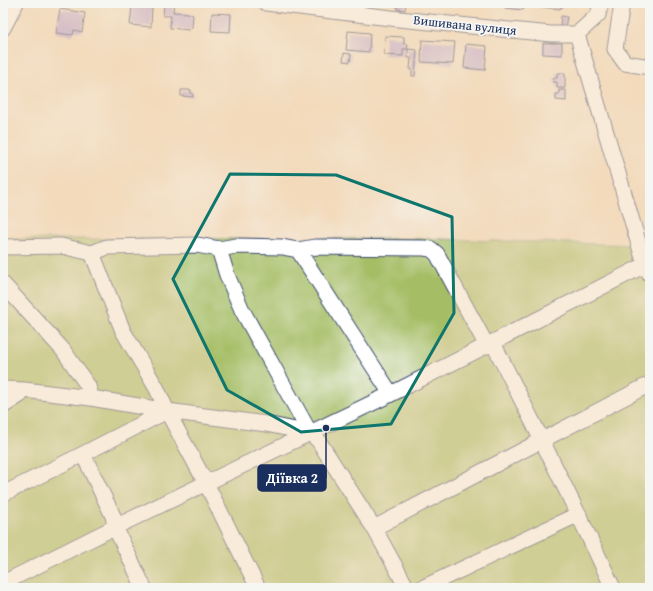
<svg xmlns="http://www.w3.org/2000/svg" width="653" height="591" font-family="'Gentium Book Plus',serif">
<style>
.green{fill:#a5be65;stroke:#607662}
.building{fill:#b49bd3}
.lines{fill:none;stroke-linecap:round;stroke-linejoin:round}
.minor-casing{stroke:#3b496c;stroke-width:17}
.minor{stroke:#fff;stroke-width:15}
.marked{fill:none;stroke:#0f766e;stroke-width:3;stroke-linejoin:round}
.labels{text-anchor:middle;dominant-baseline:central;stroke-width:3.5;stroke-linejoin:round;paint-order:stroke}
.street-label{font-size:13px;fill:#1b2f5e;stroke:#f6f6f2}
.leader{fill:none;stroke:#1b2f5e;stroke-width:1.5}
.callout-dot{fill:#1b2f5e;stroke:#f6f6f2;stroke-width:1.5}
.callout{fill:#1b2f5e;stroke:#1b2f5e;stroke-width:1.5}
.callout-label{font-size:14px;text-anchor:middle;font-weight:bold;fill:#fff}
</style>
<rect width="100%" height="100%" fill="#f6f6f2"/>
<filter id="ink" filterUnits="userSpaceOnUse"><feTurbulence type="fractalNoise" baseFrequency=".025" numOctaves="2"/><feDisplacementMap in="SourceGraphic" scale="8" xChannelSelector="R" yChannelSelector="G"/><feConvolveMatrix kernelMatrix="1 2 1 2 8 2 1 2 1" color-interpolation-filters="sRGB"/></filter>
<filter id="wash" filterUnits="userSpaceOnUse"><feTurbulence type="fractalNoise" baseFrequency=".012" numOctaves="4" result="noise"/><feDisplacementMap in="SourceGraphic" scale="16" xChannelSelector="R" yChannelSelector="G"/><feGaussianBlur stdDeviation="0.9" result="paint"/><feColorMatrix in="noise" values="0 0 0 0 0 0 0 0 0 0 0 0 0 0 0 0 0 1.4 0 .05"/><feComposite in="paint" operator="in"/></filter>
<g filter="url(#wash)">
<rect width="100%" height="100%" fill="#f3dabb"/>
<path class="green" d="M3 239H437L637 245 650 268V588H3Z"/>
<g id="blocks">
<path class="building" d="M164 3H174L173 12 189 13V14L193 15 192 27 189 30 170 28 171 16H163Z
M398 3H406L405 10 397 9Z
M463 3H484L483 6 463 4Z
M498 3H525L523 10 505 8V5L498 4Z
M541 3H562V8H560V9L542 7V5H540Z
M132 6 152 8 151 27 130 25Z
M60 9 85 13 82 32 74 30 73 35 56 33Z
M212 13 231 14 230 32 211 31Z
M561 16 567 17 565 28 560 27Z
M348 31 370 33 369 52 346 50Z
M385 36 404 37V44H408L407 49H403V56L384 55Z
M422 40 455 42 453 64 421 62Z
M543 43H562V55L543 54Z
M466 44 487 46 485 70 464 68Z
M408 49 417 50 415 76H412V69H410L411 58H408Z
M344 53 351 54 350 62 343 61Z
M557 73H565V88H557V82H553L554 78H557Z
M181 90H191V94H193V97L181 96Z
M559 90H566V101L556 100V94H559Z"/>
</g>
</g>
<g filter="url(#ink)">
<use href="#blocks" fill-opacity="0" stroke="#3b496c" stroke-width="1"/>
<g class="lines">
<defs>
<path id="minor" d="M266 3 399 19 551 34H577L598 15 601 3
M622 3 615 49 625 63 650 67
M3 28 16 3
M577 34 645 265
M3 247 61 246 92 253 107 247 197 245 219 249 236 246 282 247 298 250 315 247 424 248 431 249 437 254 487 346
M219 249 227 275 242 310 310 433 318 440 374 528 407 588
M298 250 391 394
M92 253 123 331 157 389 167 411 206 483 258 588
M3 284 63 350 88 386 91 398
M493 343C534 424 575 505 613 588
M3 389 24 390 91 398 167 411 266 424 310 433
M3 406 20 395 24 390
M83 454 113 516 115 527 144 588
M3 494 83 454 167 411
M374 528 646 386
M3 583 115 527 391 394 645 265 650 274
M422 588 579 514"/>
</defs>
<use href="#minor" class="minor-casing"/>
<use href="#minor" class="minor"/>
</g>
</g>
<path d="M0 0H653V591H0ZM230 174 336 175 452 217 454 313 391 424 301 432 227 390 173 279Z" fill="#f3dabb" fill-opacity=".55" fill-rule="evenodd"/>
<path class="marked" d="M230 174 336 175 452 217 454 313 391 424 301 432 227 390 173 279Z"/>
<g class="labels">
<g class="street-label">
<text transform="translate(465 25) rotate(6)">Вишивана вулиця</text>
</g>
</g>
<path class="leader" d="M326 428L326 478"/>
<circle class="callout-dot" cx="326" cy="428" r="4"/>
<rect class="callout" x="258" y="465" width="68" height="26" rx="4"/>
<g class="callout-label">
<text x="292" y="483">Діївка 2</text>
</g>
<rect width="653" height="591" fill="none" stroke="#f6f6f2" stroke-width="16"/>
</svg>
